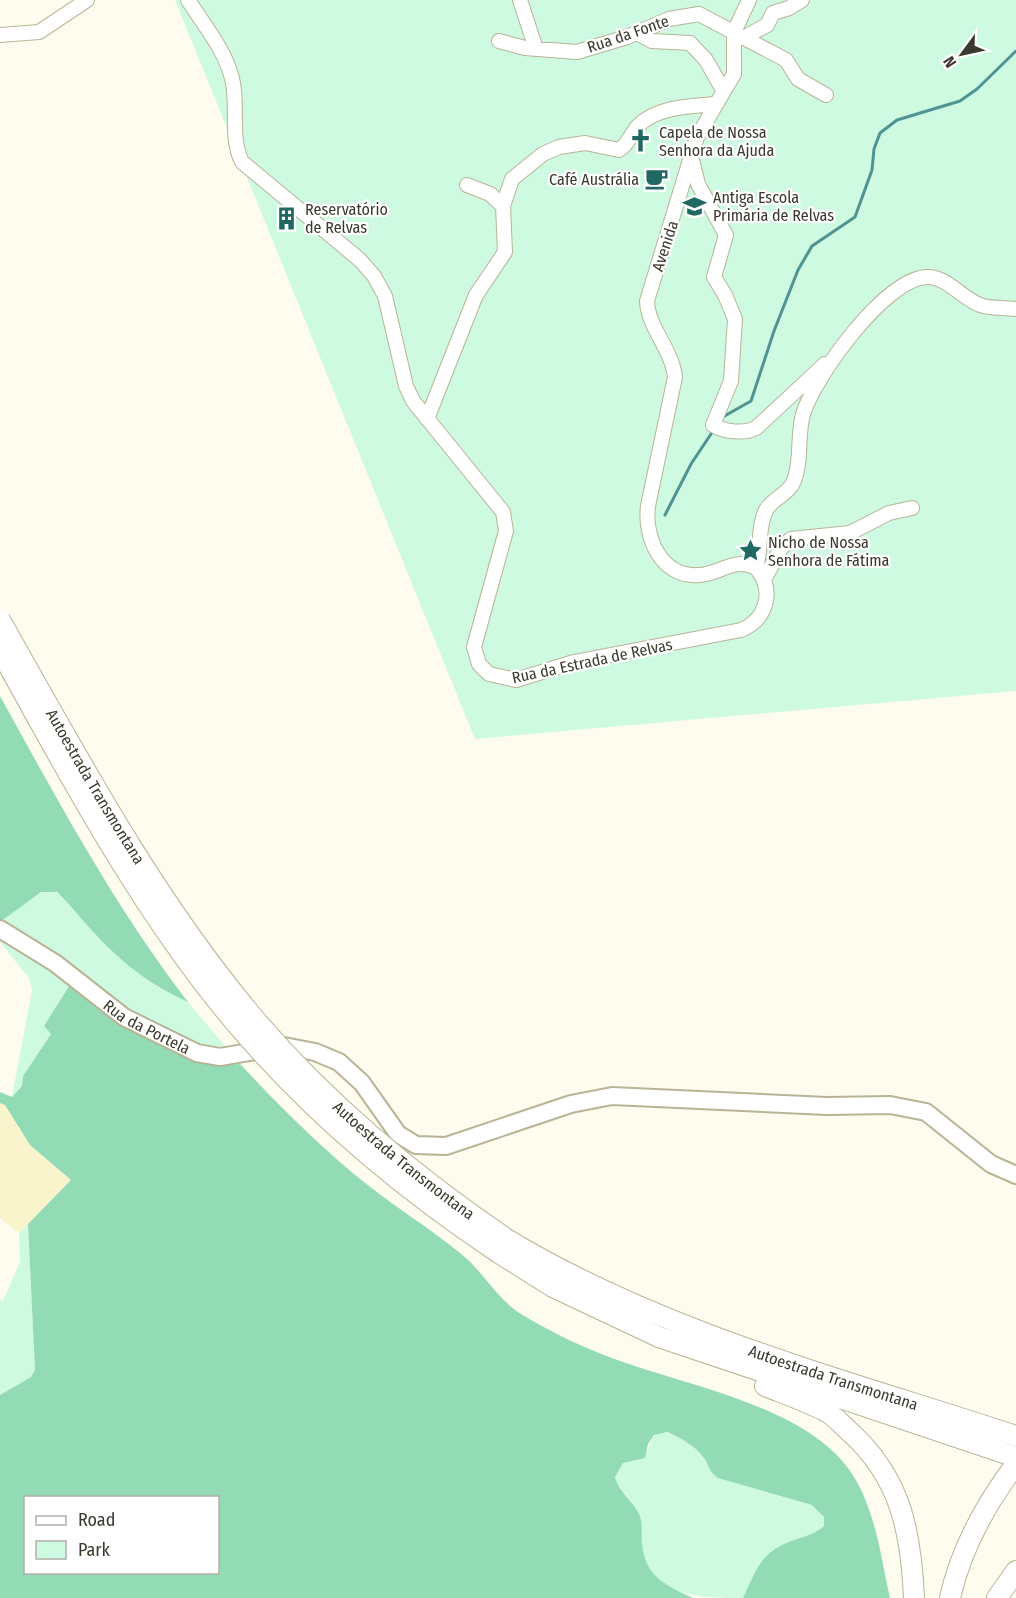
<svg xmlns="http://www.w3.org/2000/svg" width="1016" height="1598" font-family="'Fira Sans Condensed',sans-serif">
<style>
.built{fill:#faf4cc}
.green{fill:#cdfae1}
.forest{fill:#92dbb5;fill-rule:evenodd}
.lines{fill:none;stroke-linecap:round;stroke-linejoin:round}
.stream{stroke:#4f9392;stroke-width:3}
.minor-casing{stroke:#b8b495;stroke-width:16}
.major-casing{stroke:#b8b495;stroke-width:20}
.highway-casing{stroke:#b8b495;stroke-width:22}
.minor{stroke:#fff;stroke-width:14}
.major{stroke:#fff;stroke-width:16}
.highway{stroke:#fff;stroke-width:20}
.highway-bridge-casing{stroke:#b8b495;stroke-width:22;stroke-linecap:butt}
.highway-bridge{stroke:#fff;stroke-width:20}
.labels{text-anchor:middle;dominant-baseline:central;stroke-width:4.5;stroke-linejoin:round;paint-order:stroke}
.street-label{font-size:16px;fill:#3b382c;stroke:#fff}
.poi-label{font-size:16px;fill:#3b382c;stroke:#fff;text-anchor:start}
</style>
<rect width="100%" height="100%" fill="#fefcef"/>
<path class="built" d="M0 1103 5 1105 30 1145 71 1180 19 1233 0 1218Z"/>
<path class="green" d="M175 0H1016V691L475 739Z
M52 890 64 898 97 936 135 971 163 990 188 1002 230 1052H212L159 1031 0 922 35 895Z
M0 936 71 983 44 1026 51 1034 23 1076 22 1086 12 1097 32 990 29 978 0 942Z
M28 1224 35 1370 31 1377 0 1395V1300L3 1301 20 1262 19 1233Z
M660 1432C674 1432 697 1446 704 1458 709 1466 710 1472 718 1478L812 1505 824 1517V1526C815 1534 805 1536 794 1540 763 1551 757 1571 743 1598 704 1598 654 1598 643 1553 640 1541 643 1527 640 1516 635 1500 619 1493 615 1477L623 1463C630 1460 638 1462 643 1457 651 1450 647 1438 660 1432Z"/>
<path class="forest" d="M0 696C58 801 115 907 188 1002 154 987 124 965 98 937 84 923 72 906 57 892H41L0 922Z
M71 983C120 1019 175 1071 240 1064 281 1107 322 1149 369 1186 398 1209 431 1229 460 1253 483 1271 496 1298 521 1314 552 1333 588 1350 623 1362 694 1387 813 1409 854 1477 876 1513 881 1558 890 1598H743C757 1569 760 1552 794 1540 805 1536 815 1534 824 1526V1517L812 1505 718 1478C709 1472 709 1465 704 1458 696 1446 679 1437 667 1432L654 1435 648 1444 645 1458 623 1463 615 1477C619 1493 634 1501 640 1516 643 1525 641 1535 642 1544 645 1577 667 1586 693 1598H0V1395L31 1377 35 1370 28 1224 71 1180 30 1145 5 1105 0 1103V1092L12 1097 22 1086 23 1076 51 1034 44 1026ZM26 1498H218V1572H26Z"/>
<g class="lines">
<path class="stream" d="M721 418 751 401 774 331 798 270 812 246 855 217 872 170 874 149 880 133 897 120 960 101 977 89 1016 51
M665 515 691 464 713 431"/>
<defs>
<path id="minor" d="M188 0C204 25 227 52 233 83 238 108 230 138 242 162L360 260 374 276 385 296 406 386 413 401 503 512 506 531 474 647 479 664 489 674 516 680 574 662 741 630C767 619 775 590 756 568 736 556 720 574 699 575 661 578 644 537 648 506L675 377C672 349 648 328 647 301L697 137 734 74V32L749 0
M520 0 536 49
M637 33 652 41 690 43 706 60 723 90
M0 35 39 32 87 0
M745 37 767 25 773 13 789 8 802 0
M499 41 525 48 577 52 627 37 669 19 699 14 786 60 798 79 826 95
M692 160 698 184 726 235 714 277 725 295 735 319 731 381 713 425C724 432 745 434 756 428L825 364
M467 185 490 194 503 206
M427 419 476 295 505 252 503 206 512 179 543 154 559 147 585 143 619 150C629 144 631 133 639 125 659 106 689 107 715 104
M756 568C762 549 757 528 766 510 773 498 789 494 794 481 802 460 797 436 803 414 815 376 886 277 928 277 947 277 963 299 980 305 991 309 1004 307 1016 309
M764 580 781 548 791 539 850 533 889 513 912 508"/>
<g id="major">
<path id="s1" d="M0 929 55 963 124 1017 197 1053 220 1057 284 1046 315 1052 339 1062 362 1083 398 1134 416 1145 446 1146 571 1104 612 1096 827 1106 890 1105 926 1112 991 1164 1016 1175"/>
</g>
<g id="highway">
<path id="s2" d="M508 1240C665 1334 843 1379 1016 1436"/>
<path d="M499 1253 553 1287 659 1337 1016 1457"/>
<path d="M765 1386C785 1394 806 1401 825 1411 834 1415 842 1425 850 1432 901 1478 911 1532 914 1598"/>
<path d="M950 1598C961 1548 985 1505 1016 1464"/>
<path d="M997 1598 1016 1571"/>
</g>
</defs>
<use href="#minor" class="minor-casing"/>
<use href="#major" class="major-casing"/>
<use href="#highway" class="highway-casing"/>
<use href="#minor" class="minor"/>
<use href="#major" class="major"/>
<use href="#highway" class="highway"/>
<defs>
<g id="highway-bridge">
<path id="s3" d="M0 620C77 756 152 897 253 1017 326 1103 415 1177 508 1240"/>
<path d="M0 650C70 778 150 926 246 1035 320 1120 406 1191 499 1253"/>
</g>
</defs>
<use href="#highway-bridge" class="highway-bridge-casing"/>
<use href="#highway-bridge" class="highway-bridge"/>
</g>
<defs>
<symbol id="church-bare" viewBox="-9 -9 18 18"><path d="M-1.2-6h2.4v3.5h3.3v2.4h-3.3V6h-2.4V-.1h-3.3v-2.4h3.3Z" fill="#206962" stroke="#fff" stroke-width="2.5" paint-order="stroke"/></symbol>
<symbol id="cafe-bare" viewBox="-9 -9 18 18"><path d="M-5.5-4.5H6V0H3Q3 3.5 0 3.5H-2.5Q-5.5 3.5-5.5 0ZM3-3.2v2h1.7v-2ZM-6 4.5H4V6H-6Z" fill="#206962" stroke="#fff" stroke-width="2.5" paint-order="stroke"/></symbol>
<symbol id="school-bare" viewBox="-9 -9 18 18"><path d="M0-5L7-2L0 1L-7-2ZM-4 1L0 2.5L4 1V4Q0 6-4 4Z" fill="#206962" stroke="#fff" stroke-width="2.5" paint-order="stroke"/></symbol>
<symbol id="building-bare" viewBox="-9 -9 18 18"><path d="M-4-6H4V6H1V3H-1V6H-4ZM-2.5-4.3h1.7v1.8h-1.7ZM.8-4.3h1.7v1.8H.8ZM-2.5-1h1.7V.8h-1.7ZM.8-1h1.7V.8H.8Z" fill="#206962" stroke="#fff" stroke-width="2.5" paint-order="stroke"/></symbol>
<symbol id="sight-bare" viewBox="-9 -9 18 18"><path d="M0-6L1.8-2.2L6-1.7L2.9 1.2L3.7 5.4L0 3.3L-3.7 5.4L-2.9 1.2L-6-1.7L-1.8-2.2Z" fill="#206962" stroke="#fff" stroke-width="2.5" paint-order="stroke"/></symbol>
</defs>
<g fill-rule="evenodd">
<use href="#church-bare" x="624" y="124" width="33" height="33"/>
<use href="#cafe-bare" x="640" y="162" width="33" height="33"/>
<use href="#school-bare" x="678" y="190" width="33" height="33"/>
<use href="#building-bare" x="270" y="202" width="33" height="33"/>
<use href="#sight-bare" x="734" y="534" width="33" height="33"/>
</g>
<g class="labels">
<g class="street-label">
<text transform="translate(628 34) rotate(-19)">Rua da Fonte</text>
<text transform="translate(665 246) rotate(-72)">Avenida</text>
<text transform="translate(592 661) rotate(-12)">Rua da Estrada de Relvas</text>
<text stroke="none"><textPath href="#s3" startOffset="192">Autoestrada Transmontana</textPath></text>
<text stroke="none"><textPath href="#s1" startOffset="177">Rua da Portela</textPath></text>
<text stroke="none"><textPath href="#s3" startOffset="680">Autoestrada Transmontana</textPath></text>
<text stroke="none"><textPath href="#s2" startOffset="354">Autoestrada Transmontana</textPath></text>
</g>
<g class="poi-label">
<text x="659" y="132">Capela de Nossa<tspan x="659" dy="18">Senhora da Ajuda</tspan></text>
<text x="639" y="179" text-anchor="end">Café Austrália</text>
<text x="713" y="197">Antiga Escola<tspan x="713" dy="18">Primária de Relvas</tspan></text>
<text x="305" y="209">Reservatório<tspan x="305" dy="18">de Relvas</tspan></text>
<text x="768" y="542">Nicho de Nossa<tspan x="768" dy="18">Senhora de Fátima</tspan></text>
</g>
</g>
<rect x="24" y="1496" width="195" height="78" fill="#ffffff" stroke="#b1afab" stroke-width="1.5"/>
<rect x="36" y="1516" width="30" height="9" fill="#ffffff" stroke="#b1afab" stroke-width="1.5"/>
<text x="78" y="1526" font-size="18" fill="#3b382c">Road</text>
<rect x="36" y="1541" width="30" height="18" fill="#cdfae1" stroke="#b1afab" stroke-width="1.5"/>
<text x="78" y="1556" font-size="18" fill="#3b382c">Park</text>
<g transform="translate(962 54) rotate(237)" stroke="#ffffff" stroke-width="4.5" paint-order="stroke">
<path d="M0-4.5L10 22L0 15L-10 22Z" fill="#3b382c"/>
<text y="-9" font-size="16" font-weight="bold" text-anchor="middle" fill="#3b382c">N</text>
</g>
</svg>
